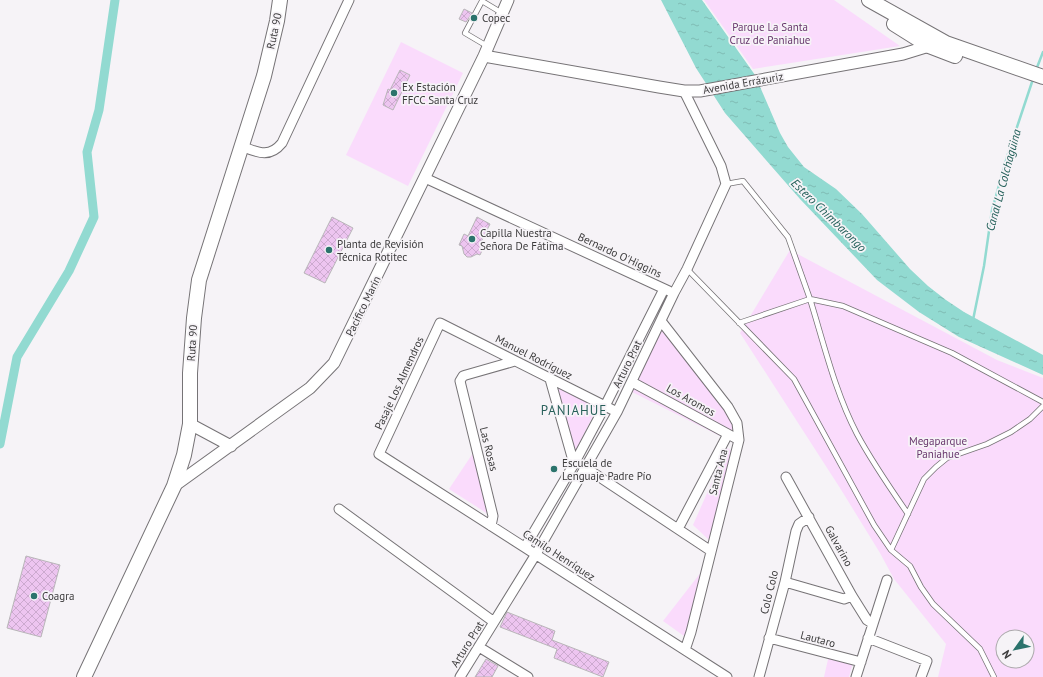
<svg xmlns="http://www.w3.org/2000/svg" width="1043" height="677" font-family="'PT Sans',sans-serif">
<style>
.park{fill:#fadbfc;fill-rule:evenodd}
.water{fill:url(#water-ripples)}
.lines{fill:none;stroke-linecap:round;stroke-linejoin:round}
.stream{stroke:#92dad1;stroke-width:2.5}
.canal{stroke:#92dad1;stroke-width:9}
.building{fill:url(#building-cross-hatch);stroke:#b9b6b9}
.service-casing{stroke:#767376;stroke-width:6}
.minor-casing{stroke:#767376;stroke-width:11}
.tertiary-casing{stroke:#767376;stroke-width:13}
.primary-casing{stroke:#767376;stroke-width:16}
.service{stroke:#fff;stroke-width:4.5}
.minor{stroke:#fff;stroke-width:9}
.tertiary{stroke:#fff;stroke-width:11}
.primary{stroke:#fff;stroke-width:14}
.poi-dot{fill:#2b736c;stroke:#f6f3f7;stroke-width:1.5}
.labels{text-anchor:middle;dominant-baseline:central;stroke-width:3.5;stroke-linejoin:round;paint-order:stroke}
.poi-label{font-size:11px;fill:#3c3b3c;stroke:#f6f3f7;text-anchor:start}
.park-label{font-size:11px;fill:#68376d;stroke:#f6f3f7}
.street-label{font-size:11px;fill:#3c3b3c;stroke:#f6f3f7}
.water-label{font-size:12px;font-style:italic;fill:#24605a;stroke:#f6f3f7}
.quarter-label{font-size:13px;letter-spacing:1px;fill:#275f59;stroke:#f6f3f7}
</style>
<defs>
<pattern id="water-ripples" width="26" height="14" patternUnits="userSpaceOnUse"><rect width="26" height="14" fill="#92dad1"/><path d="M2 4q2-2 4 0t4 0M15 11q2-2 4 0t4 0" fill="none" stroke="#7fbcb4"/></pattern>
<pattern id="building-cross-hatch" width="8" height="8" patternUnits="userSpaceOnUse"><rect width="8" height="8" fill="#edc5f0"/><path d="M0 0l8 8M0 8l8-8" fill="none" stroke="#ccaacf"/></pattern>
</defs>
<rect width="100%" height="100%" fill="#f6f3f7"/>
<path class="park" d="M704 0H834L900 46 753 69Z
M401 42 463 73 408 186 346 155Z
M790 250 997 360 1043 378V677H938L946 644 894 579 880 553 840 488 740 333ZM1003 637H1027V661H1003Z
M661 321 728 407 740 446 632 392Z
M557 385 597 408 575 452Z
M727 448 732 451 709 540 693 525Z
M473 453 488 514 449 489Z
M702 571 691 632 684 636 663 621Z
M829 655 853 662 849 677H824Z"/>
<path class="water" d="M661 0H702L755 75 780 133 788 147 804 167 836 189 862 214 910 269 928 286 946 300 964 312 1043 355V375L959 337 919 312 877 280 800 199 725 113 696 68Z"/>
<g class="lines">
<path class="stream" d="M1036 70 1043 52
M973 320 984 266 992 210 1007 157 1033 79"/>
<path class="canal" d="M0 444 17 357 69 271 94 217 87 152 99 110 115 0"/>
</g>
<path class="building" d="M464 9 472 13 466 22 459 19Z
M400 70 410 75 393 110 383 105 388 89 390 90Z
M332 217 353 228 325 283 304 273Z
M477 217 490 224 481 242 485 244 480 255 477 254 471 257H467L464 254 462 246 459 245 464 234 468 236Z
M26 556 60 565 41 637 7 628Z
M507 612 555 631 552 640 609 662 603 677 554 658 557 649 500 627Z
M486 659 498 666 492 677H475Z"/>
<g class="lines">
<defs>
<path id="service" d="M487 46 465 33 482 1 502 13
M726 184 743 181 788 237 810 299 739 323
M687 269 794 379 874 525 891 550 924 479 936 467 947 458 987 444 1011 432 1030 419 1043 406
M908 514C890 488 872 462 857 434 835 392 824 344 810 299L843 306 952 353 1043 402
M891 550 910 566 921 587 933 604 980 649 994 677"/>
<path id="minor" d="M241 146C257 152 269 159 282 143L349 0
M425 178 669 291
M661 321 728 407 737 423 739 440 691 632 685 650
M550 379 574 464
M632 382 739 440
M617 412 440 323 379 454 727 677
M586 468 711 551
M786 477 852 596 867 620 873 624
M339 509 494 622
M491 526 493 516 460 381 463 376 466 375 515 361
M678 529 728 434
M525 547 574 464 605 406 664 289
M785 582 844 599 852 596
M769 638 861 662
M868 638 927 661 921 677
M479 647 528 677
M460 677 536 554 617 412 674 293 687 269 726 184 721 166 684 91
M759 677 785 582 796 531 799 524 809 517
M856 677 887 580"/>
<path id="tertiary" d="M484 56 659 87 684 91H700L903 54 929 46
M190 424 231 446
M174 486 310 388 334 363 484 56 508 0"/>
<path id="primary" d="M869 0 946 43 1043 77
M894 24 929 46 955 56
M84 677 174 486 184 455 190 424V373L194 318 199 280 264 76 277 21 280 0"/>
</defs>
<use href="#service" class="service-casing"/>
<use href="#minor" class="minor-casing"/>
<use href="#tertiary" class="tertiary-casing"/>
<use href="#primary" class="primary-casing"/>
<use href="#service" class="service"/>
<use href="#minor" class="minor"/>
<use href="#tertiary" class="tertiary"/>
<use href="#primary" class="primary"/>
</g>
<g class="poi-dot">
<circle cx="474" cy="18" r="4"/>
<circle cx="394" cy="93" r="4"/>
<circle cx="472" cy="239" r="4"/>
<circle cx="329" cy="250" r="4"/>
<circle cx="554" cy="469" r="4"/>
<circle cx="34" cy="596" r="4"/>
</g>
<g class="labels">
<g class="poi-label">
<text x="482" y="18">Copec</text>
<text x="402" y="87">Ex Estación<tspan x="402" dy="13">FFCC Santa Cruz</tspan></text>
<text x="480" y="233">Capilla Nuestra<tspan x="480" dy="13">Señora De Fátima</tspan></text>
<text x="337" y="244">Planta de Revisión<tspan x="337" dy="13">Técnica Rotitec</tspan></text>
<text x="562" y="463">Escuela de<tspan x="562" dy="13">Lenguaje Padre Pío</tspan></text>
<text x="42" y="596">Coagra</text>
</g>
<g class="park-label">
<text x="770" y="27">Parque La Santa<tspan x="770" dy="13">Cruz de Paniahue</tspan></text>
<text x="938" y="441">Megaparque<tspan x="938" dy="13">Paniahue</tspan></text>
</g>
<g class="street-label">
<text transform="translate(274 31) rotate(-78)">Ruta 90</text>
<text transform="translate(743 83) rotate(-10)">Avenida Errázuriz</text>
<text transform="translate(620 255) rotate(25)">Bernardo O'Higgins</text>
<text transform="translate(363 306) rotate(-64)">Pacífico Marín</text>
<text transform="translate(192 343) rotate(-86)">Ruta 90</text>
<text transform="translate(534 357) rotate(27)">Manuel Rodríguez</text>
<text transform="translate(627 364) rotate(-64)">Arturo Prat</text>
<text transform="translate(399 383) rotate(-65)">Pasaje Los Almendros</text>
<text transform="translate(691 400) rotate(29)">Los Aromos</text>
<text transform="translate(489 449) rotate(76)">Las Rosas</text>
<text transform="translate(718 472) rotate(-76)">Santa Ana</text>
<text transform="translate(839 546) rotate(61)">Galvarino</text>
<text transform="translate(559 555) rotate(33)">Camilo Henríquez</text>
<text transform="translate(769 592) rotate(-76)">Colo Colo</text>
<text transform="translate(818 639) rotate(15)">Lautaro</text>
<text transform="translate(467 644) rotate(-58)">Arturo Prat</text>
</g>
<g class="water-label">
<text transform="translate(1003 180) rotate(-75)">Canal La Colchagüina</text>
<text transform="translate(829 215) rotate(44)">Estero Chimbarongo</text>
</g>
<g class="quarter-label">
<text x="574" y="410">PANIAHUE</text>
</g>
</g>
<g transform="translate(1015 649) rotate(237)"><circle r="19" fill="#f6f3f7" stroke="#aca9ac"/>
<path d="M0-3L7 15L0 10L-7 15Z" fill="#2b736c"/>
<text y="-6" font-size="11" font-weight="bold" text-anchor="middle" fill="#3c3b3c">N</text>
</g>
</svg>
